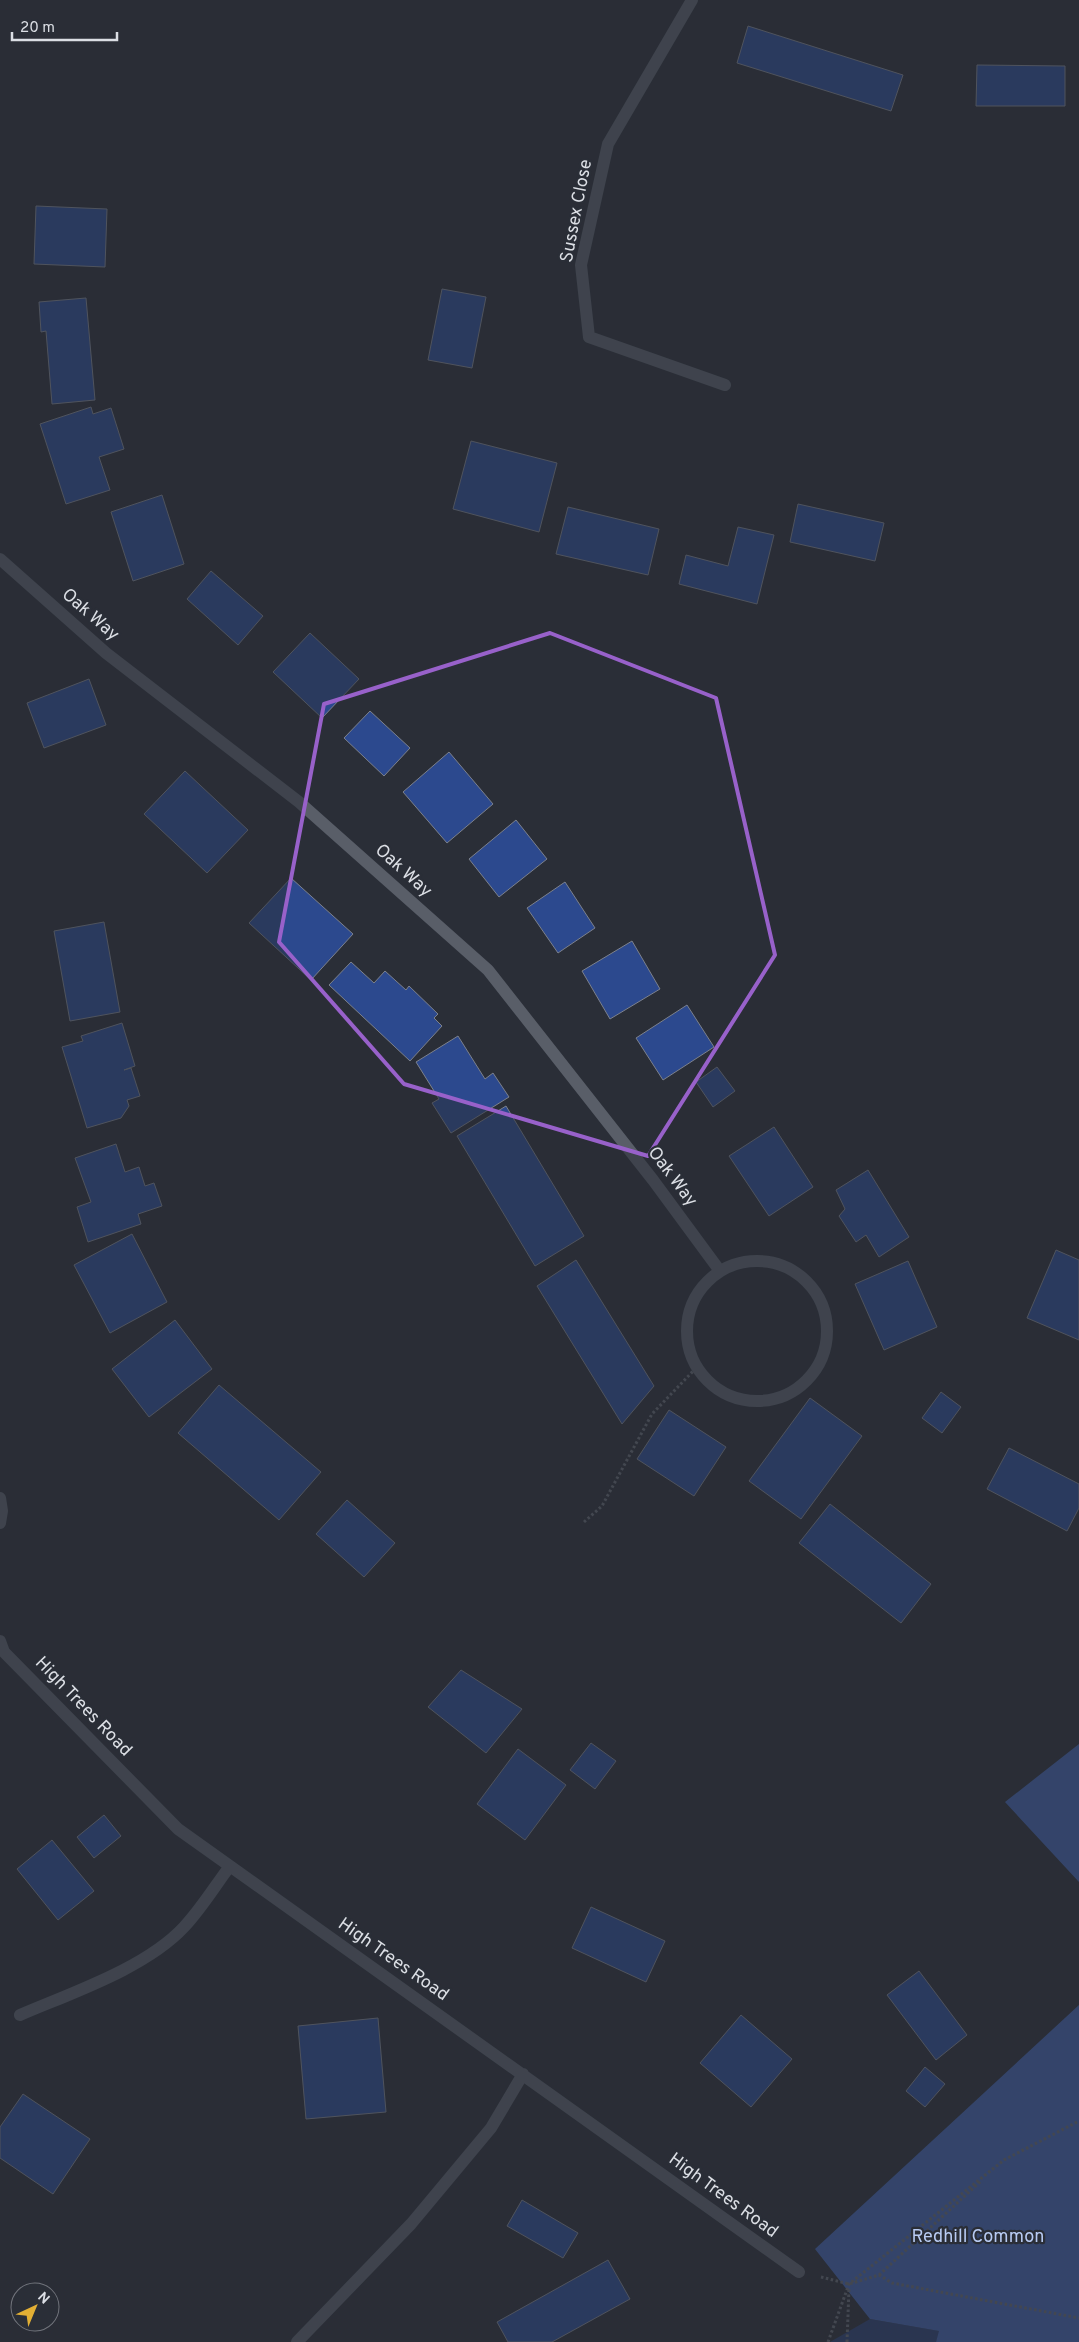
<svg xmlns="http://www.w3.org/2000/svg" width="1079" height="2342" font-family="Overpass,sans-serif">
<style>
.green{fill:#2b3f6f}
.forest{fill:#4261a9}
.building{fill:#2c498e;stroke:#7c818c}
.lines{fill:none;stroke-linecap:round;stroke-linejoin:round}
.path{stroke:#63676f;stroke-width:3;stroke-dasharray:2.5 2.5;stroke-linecap:butt}
.lane{stroke:#595e68;stroke-width:12}
.street{stroke:#595e68;stroke-width:12}
.marked{fill:none;stroke:#9861ca;stroke-width:4;stroke-linejoin:round}
.labels{text-anchor:middle;dominant-baseline:central;stroke-width:4.5;stroke-linejoin:round;paint-order:stroke}
.street-label{font-size:18px;fill:#dbdee4;stroke:#2a2e37}
.park-label{font-size:18px;fill:#b8cbf3;stroke:#2a2e37}
</style>
<rect width="100%" height="100%" fill="#2a2e37"/>
<path class="green" d="M870 2319 940 2331 936 2342H830Z"/>
<path class="forest" d="M1079 1744V1882L1005 1802Z
M1079 2005V2342H936L939 2331 870 2319 815 2249Z"/>
<path class="building" d="M748 26 903 75 891 111 737 63Z
M977 65 1065 66V106H976Z
M36 206 107 209 105 267 34 264Z
M442 289 486 297 472 368 428 360Z
M86 298 95 400 52 404 46 331 41 332 39 302Z
M91 407 93 414 111 408 124 449 99 457 110 490 66 504 40 424Z
M471 441 557 463 539 532 453 509Z
M162 495 184 564 133 581 111 512Z
M798 504 884 523 875 561 790 542Z
M568 507 659 529 648 575 556 554Z
M738 527 774 535 757 604 679 584 686 555 728 566Z
M211 571 263 616 238 645 187 599Z
M310 633 359 679 322 718 273 672Z
M89 679 106 725 44 748 27 703Z
M370 711 410 748 384 776 344 738Z
M449 752 493 804 447 843 403 792Z
M185 771 248 830 207 873 144 814Z
M516 820 547 859 499 897 469 859Z
M291 878 353 934 311 980 249 923Z
M565 882 595 928 558 953 527 908Z
M104 922 120 1012 70 1021 54 931Z
M632 941 660 989 610 1019 582 971Z
M351 962 374 983 385 971 406 990 409 986 438 1014 434 1018 442 1026 410 1061 329 985Z
M687 1005 714 1047 663 1080 636 1038Z
M122 1023 135 1066 124 1070 131 1068 140 1096 127 1100 129 1106 121 1118 87 1128 62 1047 83 1041 81 1036Z
M458 1036 485 1079 493 1073 509 1097 451 1133 432 1103 439 1099 416 1062Z
M717 1067 735 1091 713 1107 696 1082Z
M506 1106 584 1236 535 1266 457 1136Z
M774 1127 813 1187 769 1216 729 1156Z
M116 1144 125 1172 139 1167 145 1186 154 1183 162 1206 138 1214 141 1224 88 1242 77 1207 91 1202 75 1158Z
M868 1170 909 1237 879 1257 866 1235 856 1242 839 1216 845 1209 836 1190Z
M132 1234 167 1302 110 1333 74 1265Z
M1056 1250 1079 1260V1340L1027 1318Z
M576 1260 654 1386 622 1424 537 1286Z
M908 1261 937 1327 884 1350 855 1284Z
M175 1320 212 1369 149 1417 112 1369Z
M219 1385 321 1472 279 1520 178 1433Z
M941 1392 961 1407 942 1433 922 1418Z
M810 1398 862 1436 801 1519 749 1481Z
M669 1410 726 1447 694 1496 637 1459Z
M1009 1448 1079 1484V1508L1067 1531 987 1489Z
M347 1500 395 1543 364 1577 316 1534Z
M830 1504 931 1584 901 1623 799 1543Z
M461 1670 522 1709 486 1753 428 1707Z
M591 1743 616 1761 595 1789 570 1770Z
M518 1749 566 1785 525 1840 477 1804Z
M104 1815 121 1836 94 1858 77 1837Z
M52 1840 94 1891 58 1920 17 1869Z
M591 1907 665 1941 646 1982 572 1948Z
M919 1971 967 2035 936 2060 887 1995Z
M741 2015 792 2059 751 2107 700 2063Z
M378 2018 386 2112 306 2119 298 2026Z
M925 2067 945 2084 925 2107 906 2091Z
M23 2094 90 2139 53 2194 0 2158V2127Z
M522 2200 578 2233 563 2258 507 2226Z
M608 2260 630 2299 552 2342H508L497 2322Z"/>
<g class="lines">
<path class="path" d="M584 1522 602 1506 652 1414 697 1367
M879 2275 981 2181
M821 2277 849 2284 879 2275 892 2283 1079 2318
M828 2342 849 2284 1004 2160 1079 2121
M847 2342 849 2288"/>
<path class="lane" d="M0 1641 4 1652 178 1829 799 2272
M20 2015C71 1993 146 1968 184 1927 201 1909 215 1886 230 1866
M297 2342 411 2224 491 2128 523 2074"/>
<path class="street" d="M692 0 608 144 581 265 589 337 725 385
M0 559 106 653 299 802 488 970 653 1180 720 1271
M687 1331a70 70 0 1 1 140 0a70 70 0 1 1-140 0Z
M0 1498 2 1511 0 1523"/>
</g>
<path d="M0 0H1079V2342H0ZM550 633 716 698 775 955 648 1156 404 1084 279 942 324 704Z" fill="#2a2e37" fill-opacity=".55" fill-rule="evenodd"/>
<path class="marked" d="M550 633 716 698 775 955 648 1156 404 1084 279 942 324 704Z"/>
<g class="labels">
<g class="street-label">
<text transform="translate(577 211) rotate(-79)">Sussex Close</text>
<text transform="translate(90 615) rotate(41)">Oak Way</text>
<text transform="translate(403 871) rotate(42)">Oak Way</text>
<text transform="translate(672 1177) rotate(53)">Oak Way</text>
<text transform="translate(83 1707) rotate(46)">High Trees Road</text>
<text transform="translate(393 1960) rotate(35)">High Trees Road</text>
<text transform="translate(723 2196) rotate(36)">High Trees Road</text>
</g>
<g class="park-label">
<text x="978" y="2237">Redhill Common</text>
</g>
</g>
<g transform="translate(35 2307) rotate(44)"><circle r="24" fill="#2a2e37" stroke="#71747c"/>
<path d="M0-4L9 19L0 12L-9 19Z" fill="#e2af34"/>
<text y="-8" font-size="14" font-weight="bold" text-anchor="middle" fill="#dbdee4">N</text>
</g>
<path d="M12 32v8h105v-8" fill="none" stroke="#dbdee4" stroke-width="2.5"/>
<text x="20" y="32" font-size="15" fill="#dbdee4" stroke="#2a2e37" stroke-width="4" paint-order="stroke">20 m</text>
</svg>
